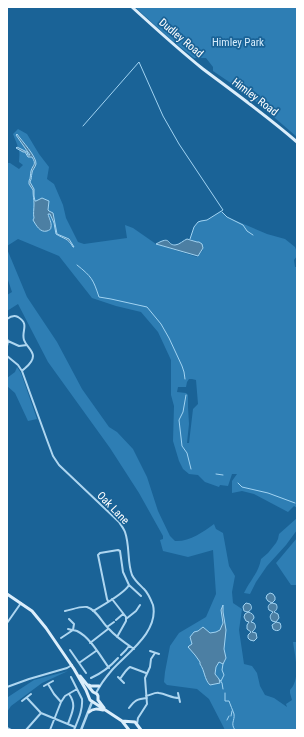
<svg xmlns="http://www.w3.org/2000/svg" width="304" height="737" font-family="'Roboto Condensed',sans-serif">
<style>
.green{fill:#2e7eb4;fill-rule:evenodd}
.water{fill:#4c7fa3;stroke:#a1d3f2}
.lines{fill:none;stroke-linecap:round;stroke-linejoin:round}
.stream{stroke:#a1d3f2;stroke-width:1}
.minor{stroke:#aed6f0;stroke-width:2}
.tertiary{stroke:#aed6f0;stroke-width:2.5}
.secondary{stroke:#dceefb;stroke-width:3}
.labels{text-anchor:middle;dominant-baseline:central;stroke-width:3.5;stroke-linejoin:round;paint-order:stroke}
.street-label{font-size:11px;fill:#fff;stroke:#1a6397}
.park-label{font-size:11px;fill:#d5ecfb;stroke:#1a6397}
</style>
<rect width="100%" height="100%" fill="#1a6397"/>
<path class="green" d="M135 7H297V137L247 94 213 71V67L206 58H194L169 38Z
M18 129 27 134 39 154 49 167 47 179 54 184 63 205 66 218 78 242 84 244 127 238 125 225 133 228 156 244 197 257C200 253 204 251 203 246L197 242 190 239 194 227 199 221 207 220 221 211 227 217 267 234 285 239 295 247 297 252V256L294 260 295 267H297V508L294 506 288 512 254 494 242 491 232 493V481L237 474H232L228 486 220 485 219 487 205 482 198 475 189 474 183 469 179 461 173 441 174 406 171 395V360L158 332 141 312 116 306 92 298 59 256 18 239 7 246V163H10L19 169 23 165 19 162C19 158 20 154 19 151 18 145 15 140 13 134ZM189 379H192L196 380 198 404 193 409 189 443H187L189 424 188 407V395L186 393 177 392 178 387H186L187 382Z
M7 249 27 297 57 342 82 389 109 427 117 432 133 449 147 477 158 511 170 536 175 541C189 542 203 532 214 524L216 529 223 533 229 566 235 576 232 592 233 603 242 609 239 630 244 664 252 666 257 673 260 686 265 695 274 698 287 707 286 704 292 700 290 693V690C301 679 295 656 293 642H296V634H297V730H225L209 699 197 689 167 685 164 682 165 672 170 646 179 633 206 617 216 594 213 550 188 557 163 551 160 540 163 539V536L139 493 110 448 48 362 18 304 7 311V295L12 292 7 277Z
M17 367 21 373 37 419 28 421 15 393 7 386V378L15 372Z
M297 518V530L286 545 267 566 256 582 250 594 244 593C246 589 248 585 251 581 256 573 259 569 261 559L268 553 276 543 278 539 279 534Z
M297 538V585H291L276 563Z
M68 671 42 683 11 706 7 712V699L8 697 34 680Z"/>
<path class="water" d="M17 134C21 140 37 157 36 164 35 168 32 170 32 173 31 177 32 178 30 182L34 189V196L35 201H36L42 198 49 201 48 210 49 211 53 213 57 234 69 239 74 247H73C68 238 64 239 56 234L54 223 50 214H48C49 218 52 223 51 227 51 230 49 230 47 231 40 233 36 225 33 220L34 218C33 214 34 209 34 204 34 199 33 196 33 190L29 184V181C31 177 30 175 31 171 33 164 37 165 32 157H28L25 152H23L16 148 17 147 27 152 28 155H30L16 135Z
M187 239 197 242H199L202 244 203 248 198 256 156 244C172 235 166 245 175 245 179 245 184 240 187 239Z
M270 593 273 594 275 597V600L272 603 276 604C278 607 277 610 274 612L278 614 279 618 276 622 280 623C283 629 278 633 273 629L272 625 276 622 272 621C269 617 270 615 273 612L269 610C267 606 269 604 272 603L268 601 266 598 267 595Z
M246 603 250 604C253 608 251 610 248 612 252 613 254 615 254 618L251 622 254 623C257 627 255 629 252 632L256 633 257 638 254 641 250 640 248 638V635L251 632 247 629V625L249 622 246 621 244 617 245 614 248 612 244 611 243 607 244 605Z
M223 605V612L226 630 224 649 226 658 223 664 219 662 216 667 215 674 219 679 220 683 210 685C204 679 205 671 200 664V662L195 655 188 647 189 646 192 644 190 637 194 632 198 631 203 627 210 633 216 632 220 630 223 623 221 610Z"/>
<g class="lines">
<path class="stream" d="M83 126 139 62 163 116 179 144 223 210 207 220 201 221 198 222 194 227 190 239
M222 212 227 217 243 225 247 231 253 235
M77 265C92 277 93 279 99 297L111 299 147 307 161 324 169 338 182 366 184 372 185 379
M186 395 183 412 179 420 182 446 187 453 191 469
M216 474 223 475
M238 483 242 487 268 493 295 503
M220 680 222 683 223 689
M221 681 224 675 222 670 223 664
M225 693V701H229C230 704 233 711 234 714 235 721 230 723 235 730
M231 716 232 711
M227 720 229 716"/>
<path class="minor" d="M7 319C11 316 14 315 18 317 30 324 21 331 24 340 26 346 33 350 33 356 33 363 26 367 22 371
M7 339 8 341 7 346
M8 341 19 346 27 345
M7 356 18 365 22 371 47 440 53 456 59 465 119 522C121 525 124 529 125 532 130 546 127 562 132 575 135 581 140 585 144 589 148 593 151 600 153 605 159 632 127 653 112 670 106 677 100 685 96 693
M129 585 141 596
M112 599 126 617V621L117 637
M65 611C71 610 80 606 87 607 97 610 102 623 109 629 116 637 125 643 134 649
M93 611C103 605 124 594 129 585L123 572 120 551 118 550 100 553 98 555 107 599 108 601
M126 619 136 611 140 605
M116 620 123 614
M7 623 21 603
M107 627 114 622
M68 629C71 630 74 630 77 631 90 637 101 657 109 668
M61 638 73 630 74 624 69 619
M90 643 108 629
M70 650 86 673
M150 651 159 654
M121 655 126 650 129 646
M79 663 96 651
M71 677 82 699C83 710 78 720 74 730
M118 677 124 683
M91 678C102 673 110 667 118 658
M120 679C122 676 128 668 130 667L146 673
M48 684 54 694 61 702
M44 686 53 681
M7 687 29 679 67 668 72 665
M178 693 180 702
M146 696C151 695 155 692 159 693 166 694 172 698 179 698
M27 698 41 713 75 727
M22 701 31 694
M129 708C135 700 137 699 147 698
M68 724C72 712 77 705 69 694
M137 724 138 718 147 704 145 678 150 667 151 659 155 653
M7 728 11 730
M26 730 41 713
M50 730 61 702 65 696 77 689"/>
<path class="tertiary" d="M81 730 92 702"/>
<path class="secondary" d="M132 7C155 28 178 49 203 69 235 93 267 116 297 142
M7 594 32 611 46 628 74 669 86 690 90 700 122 721 129 730
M80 676 93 692 97 694 98 696V700
M89 685 91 686H99
M98 700 104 708
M89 712C93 708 98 709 103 710
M122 721 135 722 141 730"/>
</g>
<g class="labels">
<g class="street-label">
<text transform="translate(181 38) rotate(40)">Dudley Road</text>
<text transform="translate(255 97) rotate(37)">Himley Road</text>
<text transform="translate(113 508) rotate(46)">Oak Lane</text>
</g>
<g class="park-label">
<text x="238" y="42">Himley Park</text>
</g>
</g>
<rect width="304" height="737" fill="none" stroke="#ffffff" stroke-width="16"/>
</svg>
